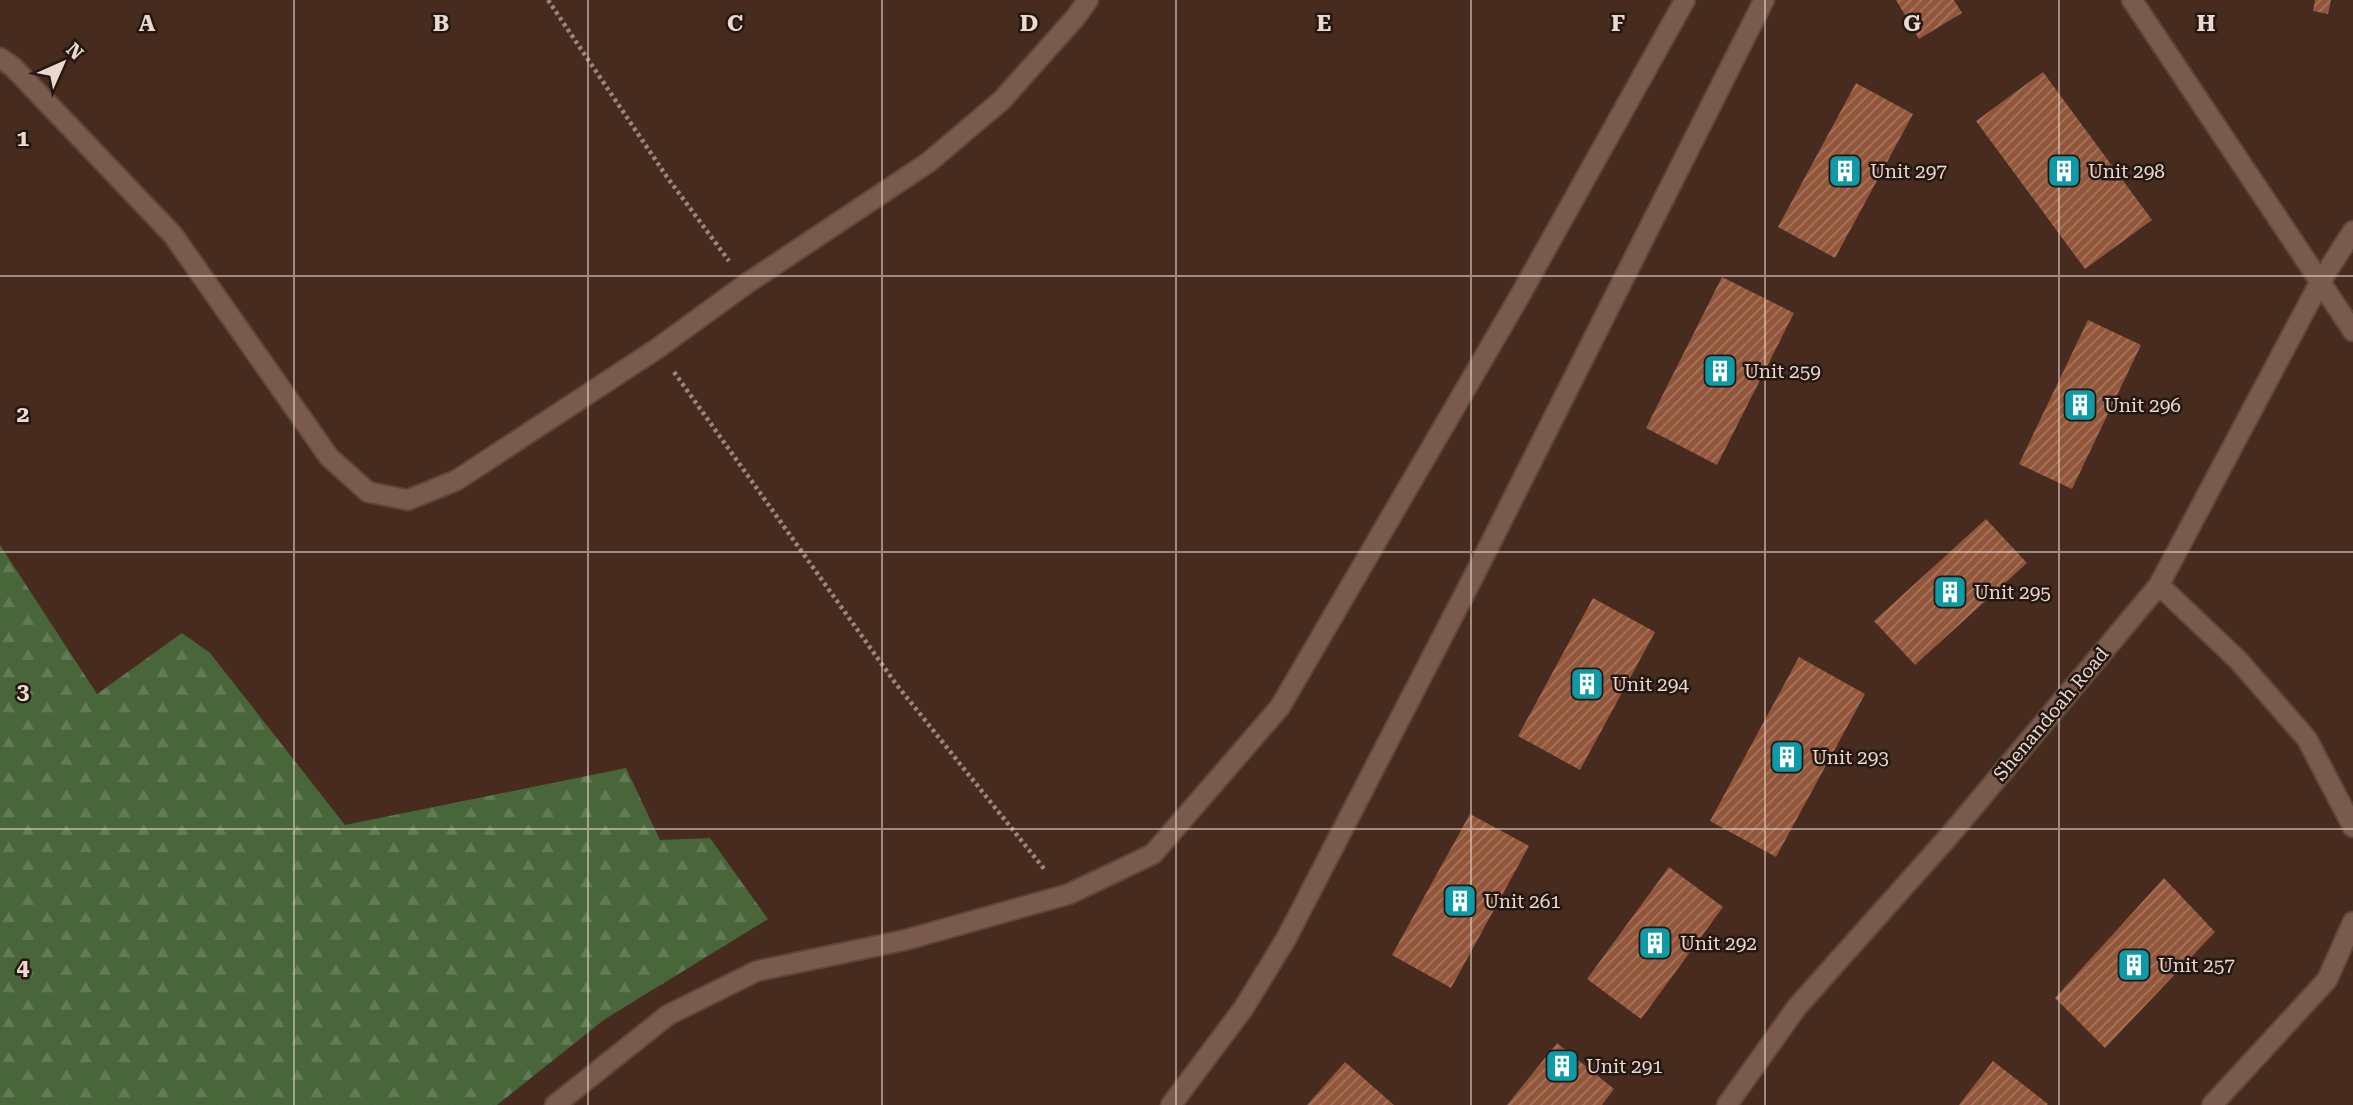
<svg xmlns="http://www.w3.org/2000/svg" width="2353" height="1105" font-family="'Roboto Serif',serif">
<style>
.forest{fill:url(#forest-firs)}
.building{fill:url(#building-hatch)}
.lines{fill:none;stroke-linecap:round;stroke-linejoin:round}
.minor-casing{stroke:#5e463b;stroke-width:23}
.tertiary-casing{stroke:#5e463b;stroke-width:23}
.path{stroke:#9c857a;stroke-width:4.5;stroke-dasharray:3.5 3.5;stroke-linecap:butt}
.minor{stroke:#7a5a4c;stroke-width:19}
.tertiary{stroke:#7a5a4c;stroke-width:19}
.grid{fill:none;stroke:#ebd9d0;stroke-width:2;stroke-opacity:0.55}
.labels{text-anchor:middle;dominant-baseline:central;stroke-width:5;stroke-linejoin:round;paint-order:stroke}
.poi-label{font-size:19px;fill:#ebd9d0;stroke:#241711;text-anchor:start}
.street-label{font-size:19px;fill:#ebd9d0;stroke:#241711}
.grid-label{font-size:23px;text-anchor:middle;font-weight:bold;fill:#ebd9d0;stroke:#241711;stroke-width:5;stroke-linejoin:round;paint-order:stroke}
</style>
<defs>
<pattern id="forest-firs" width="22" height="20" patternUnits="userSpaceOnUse" patternTransform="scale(1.75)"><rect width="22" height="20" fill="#48663a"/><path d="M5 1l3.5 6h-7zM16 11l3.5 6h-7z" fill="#637b55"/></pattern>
<pattern id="building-hatch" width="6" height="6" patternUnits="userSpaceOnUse" patternTransform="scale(1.75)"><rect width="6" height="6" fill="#92573b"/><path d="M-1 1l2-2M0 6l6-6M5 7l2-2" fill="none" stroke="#a7765f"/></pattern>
</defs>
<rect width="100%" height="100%" fill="#472b1e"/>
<path class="forest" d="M0 545 97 694 182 633 210 653 345 825 626 768 660 840 710 838 768 919 605 1019 497 1105H0Z"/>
<path class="building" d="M1896 0H1954L1962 13 1919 39Z
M2315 0H2331L2328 14 2313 11Z
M2043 72 2152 220 2085 269 1976 121Z
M1856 83 1913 114 1835 258 1778 227Z
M1722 277 1794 313 1717 465 1646 428Z
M2088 320 2141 345 2072 489 2019 464Z
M1986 519 2027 563 1915 665 1874 621Z
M1593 598 1655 632 1580 770 1518 736Z
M1799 657 1865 694 1776 857 1710 821Z
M1470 814 1529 846 1451 988 1392 955Z
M1669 867 1723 907 1641 1019 1587 979Z
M2164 878 2215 932 2105 1048 2055 998Z
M1557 1043 1614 1089 1602 1105H1507Z
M1993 1061 2048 1104 2047 1105H1959Z
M1345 1062 1394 1105H1307Z"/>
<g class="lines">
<defs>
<path id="minor" d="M2132 0 2353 331
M0 58 13 67 173 235 329 457 368 492 408 500 457 480 658 348 746 284 929 162 1002 100 1075 18 1088 0
M2159 585 2238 660 2307 739 2353 827
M1171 1105 1243 1009 1286 939 1482 560 1764 0
M1727 1105 1797 1007 1950 835 2159 585 2319 284 2353 231
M2212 1105 2327 980 2353 922"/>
<path id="tertiary" d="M555 1105 668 1015 757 971 905 940 1069 894 1153 854 1280 707 1518 299 1685 0"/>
</defs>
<use href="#minor" class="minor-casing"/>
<use href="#tertiary" class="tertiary-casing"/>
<path class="path" d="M548 0 667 177 729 261
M674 372 896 684 1045 870"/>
<use href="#minor" class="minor"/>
<use href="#tertiary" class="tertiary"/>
</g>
<path class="grid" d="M294 0V1105M588 0V1105M882 0V1105M1176 0V1105M1471 0V1105M1765 0V1105M2059 0V1105M0 276H2353M0 552H2353M0 829H2353"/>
<defs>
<symbol id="building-square" viewBox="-11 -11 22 22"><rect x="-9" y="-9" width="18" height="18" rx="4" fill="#0f9aa8" stroke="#241711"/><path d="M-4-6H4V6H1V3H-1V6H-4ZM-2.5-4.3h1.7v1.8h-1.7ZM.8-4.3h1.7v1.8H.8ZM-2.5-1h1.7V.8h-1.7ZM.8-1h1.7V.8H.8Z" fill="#fff"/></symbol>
</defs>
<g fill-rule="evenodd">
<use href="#building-square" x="1826" y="152" width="38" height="38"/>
<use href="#building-square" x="2045" y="152" width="38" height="38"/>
<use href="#building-square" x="1701" y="352" width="38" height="38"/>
<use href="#building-square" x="2061" y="386" width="38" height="38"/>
<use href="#building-square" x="1931" y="573" width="38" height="38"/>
<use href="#building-square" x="1568" y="665" width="38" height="38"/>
<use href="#building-square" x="1768" y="738" width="38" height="38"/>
<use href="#building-square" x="1441" y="882" width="38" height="38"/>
<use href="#building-square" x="1636" y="924" width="38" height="38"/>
<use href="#building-square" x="2115" y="946" width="38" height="38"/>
<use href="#building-square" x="1543" y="1047" width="38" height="38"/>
</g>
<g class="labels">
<g class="poi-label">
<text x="1870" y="171">Unit 297</text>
<text x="2088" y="171">Unit 298</text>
<text x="1744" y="371">Unit 259</text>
<text x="2104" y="405">Unit 296</text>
<text x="1974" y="592">Unit 295</text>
<text x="1612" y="684">Unit 294</text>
<text x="1812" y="757">Unit 293</text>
<text x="1484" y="901">Unit 261</text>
<text x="1680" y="943">Unit 292</text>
<text x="2158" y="965">Unit 257</text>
<text x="1586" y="1066">Unit 291</text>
</g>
<g class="street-label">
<text transform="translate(2051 714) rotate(-50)">Shenandoah Road</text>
</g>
</g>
<g class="grid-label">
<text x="147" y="31">A</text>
<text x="441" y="31">B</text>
<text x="735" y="31">C</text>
<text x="1029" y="31">D</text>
<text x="1324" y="31">E</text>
<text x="1618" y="31">F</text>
<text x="1912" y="31">G</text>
<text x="2206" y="31">H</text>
<text x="23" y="146">1</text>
<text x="23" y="422">2</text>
<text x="23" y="699">3</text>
<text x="23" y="975">4</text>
</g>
<g transform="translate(63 63) rotate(45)" stroke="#241711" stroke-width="5" paint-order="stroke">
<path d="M0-5L12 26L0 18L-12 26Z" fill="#ebd9d0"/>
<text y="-10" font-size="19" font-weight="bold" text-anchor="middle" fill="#ebd9d0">N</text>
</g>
</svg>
